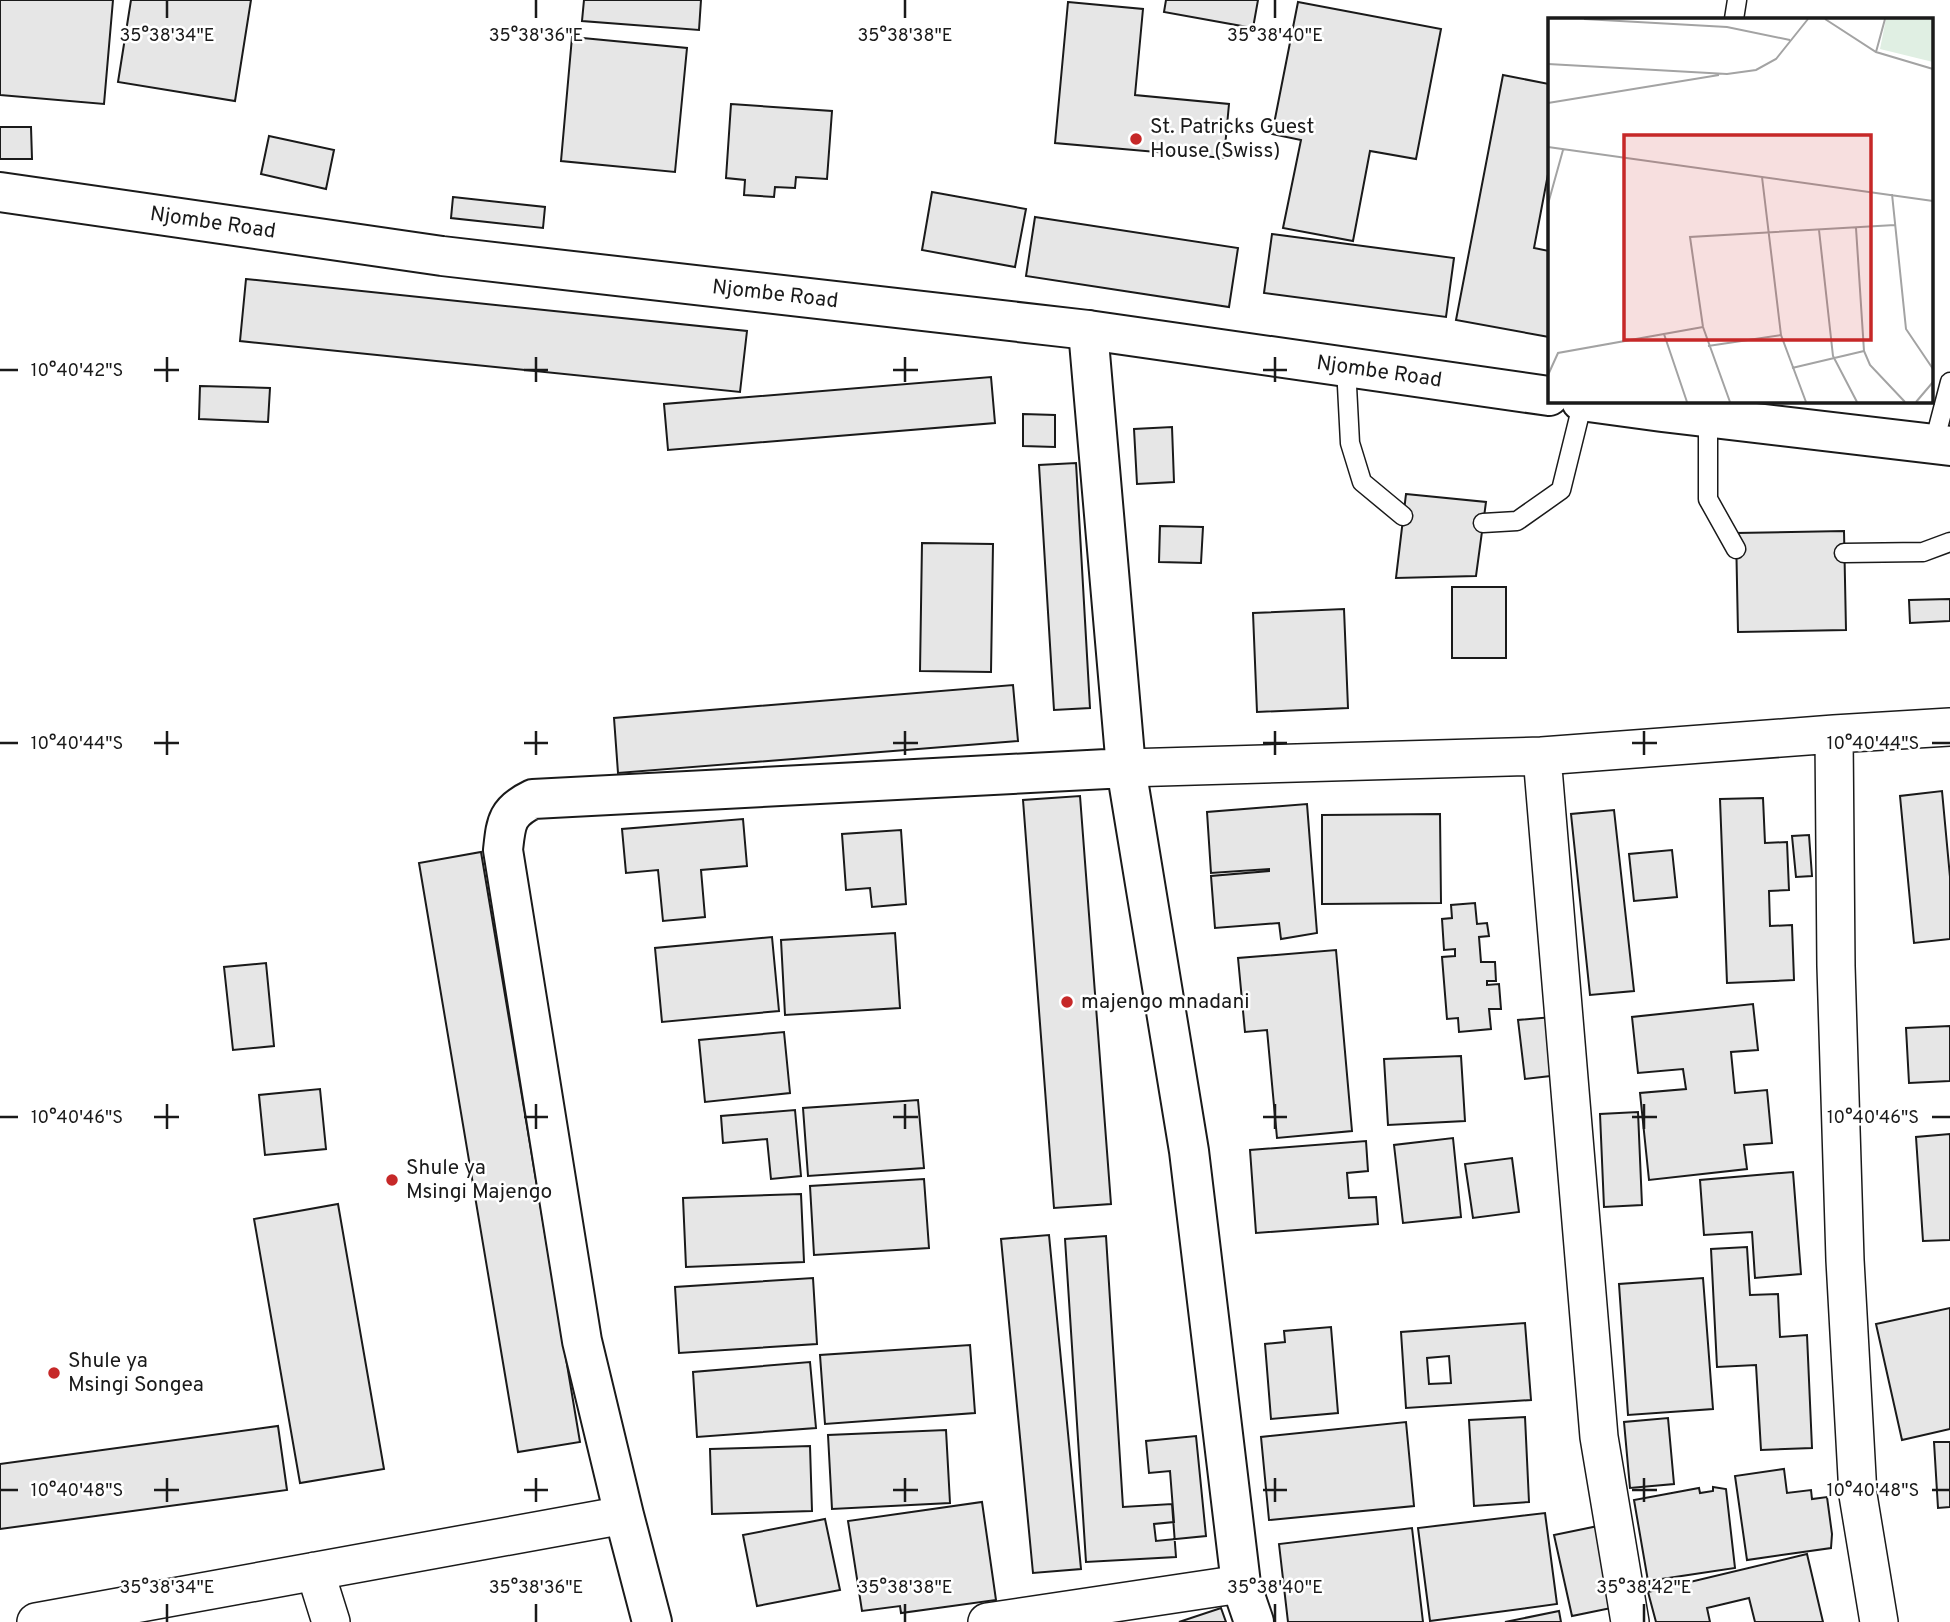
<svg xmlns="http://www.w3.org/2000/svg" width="1950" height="1622" font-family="Overpass,sans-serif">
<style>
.building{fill:#e6e6e6;stroke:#1a1a1a;stroke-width:2;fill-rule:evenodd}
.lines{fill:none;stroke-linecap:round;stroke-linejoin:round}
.service-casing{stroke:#1a1a1a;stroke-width:21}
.minor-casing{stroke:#1a1a1a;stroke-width:40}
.tertiary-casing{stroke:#1a1a1a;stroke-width:42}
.trunk-casing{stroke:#1a1a1a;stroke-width:42}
.service{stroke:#fff;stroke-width:18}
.minor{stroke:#fff;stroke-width:37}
.tertiary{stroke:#fff;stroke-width:38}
.trunk{stroke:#fff;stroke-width:38}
.ticks{fill:none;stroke:#1a1a1a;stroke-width:2.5}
.poi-dot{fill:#c62828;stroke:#fff;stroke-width:2.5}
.labels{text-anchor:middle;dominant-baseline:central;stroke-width:5;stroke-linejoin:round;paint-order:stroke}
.poi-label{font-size:21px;fill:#1a1a1a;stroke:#fff;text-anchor:start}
.street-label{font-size:21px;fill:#1a1a1a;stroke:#fff}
.inset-road{fill:none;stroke:#a3a3a3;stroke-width:2}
.view{fill:#c62828;fill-opacity:0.15;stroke:#c62828;stroke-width:3.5}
.inset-edge{fill:none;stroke:#1a1a1a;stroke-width:3.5}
.ticks-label{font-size:18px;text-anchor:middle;fill:#1a1a1a;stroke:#fff;stroke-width:5;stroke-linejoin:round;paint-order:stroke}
</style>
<rect width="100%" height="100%" fill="#fff"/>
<path class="building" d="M0 0H113L104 104 0 95Z
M131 0H251L235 101 118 82Z
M584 0H701L699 30 582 21Z
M1166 0H1258L1253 28 1164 12Z
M1068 2 1143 9 1135 95 1229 104 1224 158 1055 143Z
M1298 2 1441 29 1416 159 1370 151 1353 241 1283 228 1301 140 1272 134Z
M572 37 687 48 675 172 561 161Z
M1503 75 1549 84V169L1534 248 1549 251V337L1456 320Z
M731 104 832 111 827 179 796 177 795 188 775 187 774 197 744 195 745 180 726 178Z
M0 127H31L32 159H0Z
M269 136 334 150 326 189 261 174Z
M932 192 1026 209 1015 267 922 250Z
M453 197 545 207 543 228 451 218Z
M1035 217 1238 248 1229 307 1026 276Z
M1272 234 1454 258 1446 317 1264 293Z
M246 279 747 331 740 392 240 341Z
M991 377 995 423 668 450 664 404Z
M200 386 270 388 268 422 199 419Z
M1023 414 1055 415V447L1023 446Z
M1172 427 1174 482 1137 484 1134 429Z
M1076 463 1090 708 1054 710 1039 465Z
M1406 494 1486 502 1476 576 1396 578Z
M1160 526 1203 527 1201 563 1159 562Z
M1844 531 1846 630 1738 632 1736 533Z
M922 543 993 544 991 672 920 671Z
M1452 587H1506V658H1452Z
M1950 599V621L1910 623 1909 600Z
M1344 609 1348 708 1257 712 1253 613Z
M1013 685 1018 741 618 773 614 718Z
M1942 791 1950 877V939L1914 943 1900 796Z
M1080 796 1111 1204 1054 1208 1023 800Z
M1763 798 1765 843 1787 842 1789 890 1769 891 1770 926 1792 925 1794 980 1727 983 1720 799Z
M1307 804 1317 933 1281 939 1279 923 1215 928 1211 876 1269 871V869L1211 873 1207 812Z
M1614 810 1634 991 1590 995 1571 814Z
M1440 814 1441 903 1322 904V815Z
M743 819 747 866 701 870 705 917 663 921 658 870 626 873 622 829Z
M901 830 906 904 872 907 870 888 846 890 842 834Z
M1809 835 1812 876 1796 877 1792 836Z
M1672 850 1677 897 1634 901 1629 854Z
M481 852 580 1442 518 1452 419 863Z
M1475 903 1477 924 1487 923 1489 936 1479 937 1481 962H1495L1496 981H1487V985L1499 984 1501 1009H1489L1491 1029 1459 1032 1458 1018 1447 1019 1442 957 1455 956V949L1444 950 1442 919 1452 918 1451 905Z
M895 933 900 1008 785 1015 781 940Z
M772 937 779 1011 662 1022 655 948Z
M1336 950 1352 1131 1277 1138 1267 1030 1245 1032 1238 958Z
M266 963 274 1046 233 1050 224 967Z
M1753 1004 1758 1050 1731 1052 1735 1093 1767 1090 1772 1143 1744 1145 1747 1169 1649 1180 1640 1093 1686 1089 1683 1069 1638 1073 1632 1017Z
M1553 1017 1559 1075 1525 1079 1518 1020Z
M1950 1026V1081L1909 1083 1906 1028Z
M784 1032 790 1093 705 1102 699 1040Z
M1461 1056 1465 1121 1388 1125 1384 1059Z
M320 1089 326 1149 265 1155 259 1095Z
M918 1100 924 1168 808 1176 803 1108Z
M795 1110 801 1176 771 1179 767 1139 723 1143 721 1116Z
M1638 1112 1642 1205 1604 1207 1600 1114Z
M1950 1134V1240L1923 1241 1916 1137Z
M1453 1138 1461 1217 1403 1223 1394 1145Z
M1366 1141 1368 1171 1347 1173 1349 1198 1376 1197 1378 1224 1256 1233 1250 1150Z
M1512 1158 1519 1212 1473 1218 1465 1164Z
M1793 1172 1801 1274 1755 1278 1752 1232 1704 1235 1700 1180Z
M924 1179 929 1248 814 1255 810 1186Z
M801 1194 804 1262 686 1267 683 1198Z
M338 1204 384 1469 300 1483 254 1219Z
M1049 1235 1081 1569 1033 1573 1001 1239Z
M1106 1236 1123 1507 1172 1504 1176 1557 1086 1562 1065 1239Z
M1747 1247 1750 1295 1778 1294 1780 1337 1807 1335 1812 1448 1761 1450 1756 1365 1717 1367 1711 1249Z
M813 1278 817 1344 679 1353 675 1287Z
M1703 1278 1713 1409 1628 1415 1619 1284Z
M1950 1308V1429L1902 1440 1876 1324Z
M1525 1323 1531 1400 1406 1408 1401 1332ZM1449 1356 1451 1383 1429 1384 1427 1358Z
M1331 1327 1338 1413 1271 1419 1265 1344 1285 1342 1284 1331Z
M970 1345 975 1413 825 1424 820 1355Z
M810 1362 816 1428 697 1437 693 1372Z
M1525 1417 1529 1502 1474 1506 1469 1420Z
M1668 1418 1674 1484 1630 1488 1624 1422Z
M1406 1422 1414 1506 1269 1520 1261 1437Z
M278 1426 287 1490 0 1529V1464Z
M946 1430 950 1503 832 1509 828 1435Z
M1196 1436 1206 1536 1156 1541 1154 1524 1174 1522 1170 1471 1149 1473 1146 1441Z
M1934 1442H1950V1507L1938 1508Z
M810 1446 812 1511 712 1514 710 1449Z
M1784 1469 1787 1493 1811 1490 1812 1499 1827 1497 1832 1534 1831 1548 1747 1560 1735 1476Z
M1713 1487 1726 1489 1735 1568 1648 1581 1634 1500 1699 1488 1700 1493 1713 1491Z
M982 1502 996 1600 901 1613 900 1606 862 1611 848 1521Z
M1545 1513 1557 1604 1430 1621 1418 1528Z
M825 1519 840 1590 757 1606 743 1535Z
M1598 1526 1616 1607 1572 1616 1554 1535Z
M1412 1528 1423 1622H1288L1279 1544Z
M1807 1554 1823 1622H1755L1749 1598 1707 1608 1710 1622H1656L1648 1592Z
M1221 1608 1226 1622H1179Z
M1559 1611 1561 1622H1505Z"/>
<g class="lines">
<defs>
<path id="service" d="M1734 19 1737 0
M1346 367 1350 443 1362 482 1403 516
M1708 417V499L1736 549
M1934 443 1950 382
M1483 523 1517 521 1561 490 1583 401
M1844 553 1923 552 1950 542"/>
<path id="minor" d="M1834 734 1836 966 1845 1260 1858 1495 1879 1622
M1542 756 1599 1437 1630 1622
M1126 768 1542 756 1834 734 1950 727
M315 1571 331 1622
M36 1622 624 1515
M987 1622 1241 1584"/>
<path id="tertiary" d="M1088 330 1126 768 1189 1151 1241 1584 1254 1622
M652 1622 624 1515 582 1341 503 850C506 823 506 812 533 799L1126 768"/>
<g id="trunk">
<path id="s1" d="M0 192 442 256 1088 330 1549 396"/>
<path d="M1581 401 1662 412 1950 446"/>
</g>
</defs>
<use href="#service" class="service-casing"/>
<use href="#minor" class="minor-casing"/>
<use href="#tertiary" class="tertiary-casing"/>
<use href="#trunk" class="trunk-casing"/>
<use href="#service" class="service"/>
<use href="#minor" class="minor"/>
<use href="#tertiary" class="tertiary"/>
<use href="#trunk" class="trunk"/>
</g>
<path class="ticks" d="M167 0V18M536 0V18M905 0V18M1275 0V18M167 357V382M536 357V382M905 357V382M1275 357V382M0 370H18M154 370H179M524 370H548M893 370H918M1263 370H1287M167 731V755M536 731V755M905 731V755M1275 731V755M1644 731V755M0 743H18M154 743H179M524 743H548M893 743H918M1263 743H1287M1632 743H1657M1932 743H1950M167 1104V1129M536 1104V1129M905 1104V1129M1275 1104V1129M1644 1104V1129M0 1117H18M154 1117H179M524 1117H548M893 1117H918M1263 1117H1287M1632 1117H1657M1932 1117H1950M167 1478V1502M536 1478V1502M905 1478V1502M1275 1478V1502M1644 1478V1502M0 1490H18M154 1490H179M524 1490H548M893 1490H918M1263 1490H1287M1632 1490H1657M1932 1490H1950M167 1604V1622M536 1604V1622M905 1604V1622M1275 1604V1622M1644 1604V1622"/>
<g class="poi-dot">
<circle cx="1136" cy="139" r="7"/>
<circle cx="1067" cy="1002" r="7"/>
<circle cx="392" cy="1180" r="7"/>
<circle cx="54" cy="1373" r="7"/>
</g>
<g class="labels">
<g class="poi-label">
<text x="1150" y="127">St. Patricks Guest<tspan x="1150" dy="24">House (Swiss)</tspan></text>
<text x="1081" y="1002">majengo mnadani</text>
<text x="406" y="1168">Shule ya<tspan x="406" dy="24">Msingi Majengo</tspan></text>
<text x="68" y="1361">Shule ya<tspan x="68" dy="24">Msingi Songea</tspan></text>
</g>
<g class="street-label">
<text stroke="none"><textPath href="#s1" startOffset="215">Njombe Road</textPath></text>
<text stroke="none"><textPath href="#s1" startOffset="782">Njombe Road</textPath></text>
<text stroke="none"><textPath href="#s1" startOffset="1391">Njombe Road</textPath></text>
</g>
</g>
<g transform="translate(1548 18)">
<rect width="385" height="385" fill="#fff"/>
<path d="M338 1H385V44L332 31Z" fill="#e0efe3"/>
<path class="inset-road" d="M36 1 179 9 242 22M277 1 328 34 385 51M328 34 337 1M0 46 179 56 208 52 228 41 260 1M0 85 171 57M0 129 385 183M214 159 233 317 258 384M344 176 358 311 385 351M0 186 15 132M308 210 316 333 322 347 357 384M271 212 285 338 309 384M116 316 139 384M160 328 233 317M244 350 316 333M0 357 10 335 155 309M182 384 155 309 142 219 347 207M368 384 385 364"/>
<path class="view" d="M76 117H323V322H76Z"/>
<rect width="385" height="385" class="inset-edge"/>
</g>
<g class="ticks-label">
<text x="167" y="41">35°38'34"E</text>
<text x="536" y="41">35°38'36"E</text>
<text x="905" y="41">35°38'38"E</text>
<text x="1275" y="41">35°38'40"E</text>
<text x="77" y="376">10°40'42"S</text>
<text x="77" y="749">10°40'44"S</text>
<text x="1873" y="749">10°40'44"S</text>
<text x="77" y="1123">10°40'46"S</text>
<text x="1873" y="1123">10°40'46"S</text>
<text x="77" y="1496">10°40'48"S</text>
<text x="1873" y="1496">10°40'48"S</text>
<text x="167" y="1593">35°38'34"E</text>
<text x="536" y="1593">35°38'36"E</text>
<text x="905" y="1593">35°38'38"E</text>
<text x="1275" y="1593">35°38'40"E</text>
<text x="1644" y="1593">35°38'42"E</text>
</g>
</svg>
